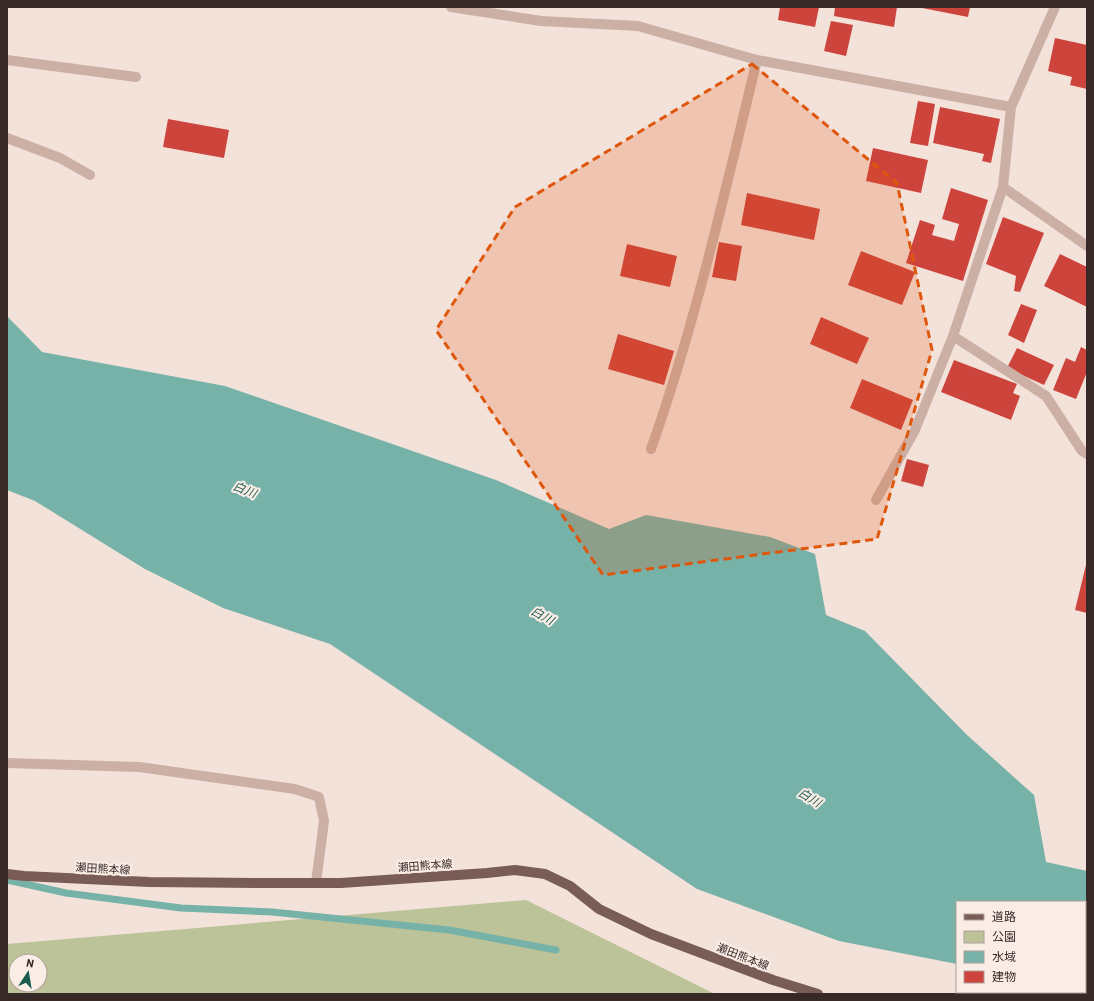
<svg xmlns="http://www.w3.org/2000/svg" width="1094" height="1001" font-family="Barlow,'Noto Sans JP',sans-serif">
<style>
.green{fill:#bdc399;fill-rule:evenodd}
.water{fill:#77b2a9}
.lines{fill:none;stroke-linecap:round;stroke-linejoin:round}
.stream{stroke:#77b2a9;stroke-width:7}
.building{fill:#cd443d}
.minor{stroke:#ccafa5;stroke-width:10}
.major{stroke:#7a5c57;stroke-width:10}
.marked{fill:#df570d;fill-opacity:0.2;stroke:#df570d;stroke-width:3;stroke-dasharray:8 5;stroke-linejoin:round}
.labels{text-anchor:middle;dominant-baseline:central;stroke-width:4;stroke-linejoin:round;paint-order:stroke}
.street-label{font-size:11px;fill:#372927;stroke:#faede6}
.water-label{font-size:12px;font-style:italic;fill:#1a5b52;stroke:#faede6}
</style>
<rect width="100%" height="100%" fill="#f3e2da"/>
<path class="green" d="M526 900 715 994H7V944ZM16 961H40V985H16Z"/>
<path class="water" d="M7 316 42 352 225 386 496 480 609 529 646 515 770 537 815 554 826 615 865 631 967 735 1034 795 1046 862 1087 871V990H1085V902H957V964L839 941 697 889 330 644 223 608 145 569 35 501 7 490Z"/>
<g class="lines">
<path class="stream" d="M7 880 66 893 181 908 272 912 449 930 556 950"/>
</g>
<path class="building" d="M780 7H819L815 27 778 20Z
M835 7H897L894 27 834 16Z
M917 7H970L968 17Z
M831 21 853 25 846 56 824 51Z
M1055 38 1087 45V89L1070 85 1072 77 1048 71Z
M918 101 935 104 928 146 910 143Z
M940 107 1000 119 991 163 982 161 984 154 933 143Z
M168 119 229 130 224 158 163 147Z
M873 148 928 160 921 193 866 181Z
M951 188 988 200 963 281 906 263 920 220 935 225 932 235 954 241 959 224 942 219Z
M747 193 820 209 814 240 741 225Z
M1003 217 1044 233 1020 292 1014 291 1016 276 986 264Z
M719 242 742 246 736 281 712 277Z
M627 244 677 256 670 287 620 276Z
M861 251 915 272 902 305 848 285Z
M1060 254 1087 267V307L1044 286Z
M1021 304 1037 310 1024 343 1008 335Z
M821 317 869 338 857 364 810 344Z
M618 334 674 351 664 385 608 369Z
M1081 347 1087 350V372L1076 399 1053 390 1066 358 1075 362Z
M1017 348 1054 365 1044 385 1007 368Z
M954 360 1017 384 1013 393 1020 396 1011 420 941 392Z
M862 379 913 400 901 430 850 408Z
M907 459 929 465 923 487 901 481Z
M1086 565H1087V613L1075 610Z"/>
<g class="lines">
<path class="minor" d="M451 7 541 21 638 26 757 60 1011 107
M1055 7 1011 107 1003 187 953 336 1046 396 1082 451 1087 454
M7 60 136 77
M7 138 60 158 90 175
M1003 187 1087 246
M651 449C696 322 725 191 757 60
M876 500 915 430 953 336
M7 763 139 767 295 789 319 797 324 821 316 883"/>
<path class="major" d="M7 874 24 876 149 882 259 883H341L487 873 515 870 545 874 570 886 599 909 651 934 773 980 818 994"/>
</g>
<path class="marked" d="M752 64 897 183 932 350 877 539 603 575 436 330 515 207Z"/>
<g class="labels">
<g class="street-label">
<text transform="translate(425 865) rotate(-4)">瀬田熊本線</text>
<text transform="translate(103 868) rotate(3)">瀬田熊本線</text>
<text transform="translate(743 956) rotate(21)">瀬田熊本線</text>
</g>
<g class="water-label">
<text transform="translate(245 489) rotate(21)">白川</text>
<text transform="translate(543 615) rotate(29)">白川</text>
<text transform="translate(810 797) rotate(31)">白川</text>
</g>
</g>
<rect width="1094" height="1001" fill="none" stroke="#372927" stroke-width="16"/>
<rect x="956" y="901" width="130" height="92" fill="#faede6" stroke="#ac9f9a"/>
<rect x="964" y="914" width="20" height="6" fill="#7a5c57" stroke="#ac9f9a"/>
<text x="992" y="921" font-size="12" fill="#372927">道路</text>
<rect x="964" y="931" width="20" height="12" fill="#bdc399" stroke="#ac9f9a"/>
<text x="992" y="941" font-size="12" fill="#372927">公園</text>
<rect x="964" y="951" width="20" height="12" fill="#77b2a9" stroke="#ac9f9a"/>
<text x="992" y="961" font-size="12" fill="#372927">水域</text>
<rect x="964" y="971" width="20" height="12" fill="#cd443d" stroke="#ac9f9a"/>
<text x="992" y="981" font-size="12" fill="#372927">建物</text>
<g transform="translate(28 973) rotate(12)"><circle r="19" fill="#faede6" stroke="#ac9f9a"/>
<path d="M0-3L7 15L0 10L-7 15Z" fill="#1a5b52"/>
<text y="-6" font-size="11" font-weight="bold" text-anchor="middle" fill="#372927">N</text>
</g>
</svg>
